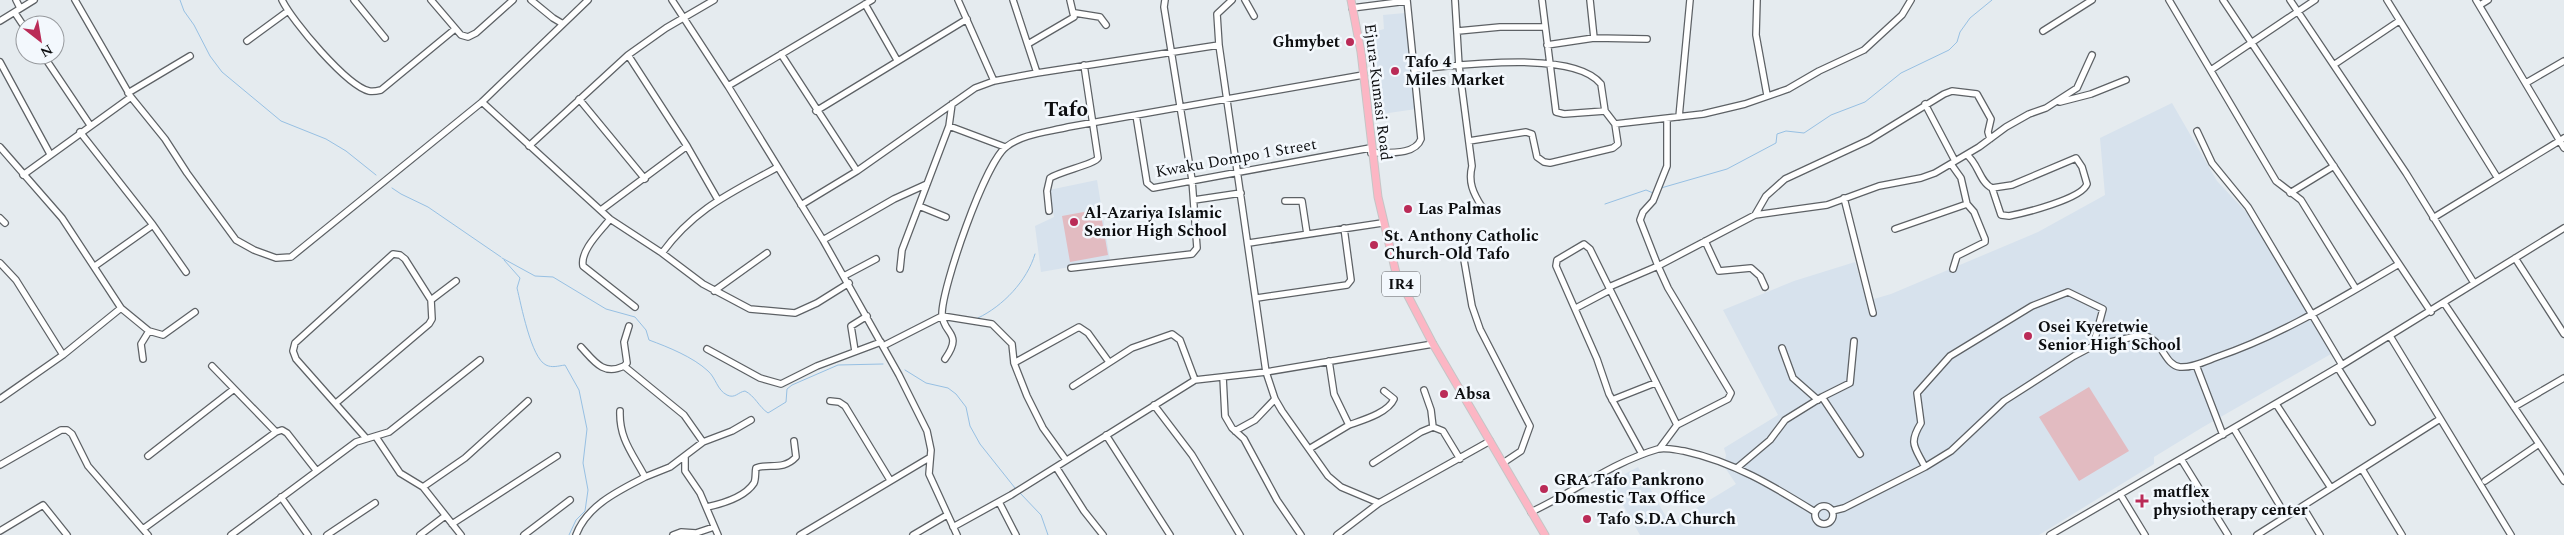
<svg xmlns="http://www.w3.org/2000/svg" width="2564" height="535" font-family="Spectral,serif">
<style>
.built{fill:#d7e2ed}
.green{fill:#e2bbc1}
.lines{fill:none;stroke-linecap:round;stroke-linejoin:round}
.stream{stroke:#97c0e3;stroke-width:1}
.minor-casing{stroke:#5d6165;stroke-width:8}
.major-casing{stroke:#c5c5c6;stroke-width:9}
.minor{stroke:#fff;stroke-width:5.5}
.major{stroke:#fcb6c4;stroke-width:7}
.poi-dot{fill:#ba2b57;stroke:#f3f8fd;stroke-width:2}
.labels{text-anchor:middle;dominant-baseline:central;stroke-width:5;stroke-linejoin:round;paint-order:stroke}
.shield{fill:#f3f8fd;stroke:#525457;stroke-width:1}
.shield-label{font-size:15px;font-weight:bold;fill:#0d0e10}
.poi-label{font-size:16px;font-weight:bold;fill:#0d0e10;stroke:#f3f8fd;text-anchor:start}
.street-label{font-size:16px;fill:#0d0e10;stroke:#f3f8fd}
.district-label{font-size:21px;font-weight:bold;fill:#0d0e10;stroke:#f3f8fd}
</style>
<rect width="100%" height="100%" fill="#e5ebef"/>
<path class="built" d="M1405 13 1416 109 1382 114 1374 32 1384 29 1383 15Z
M2172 103 2217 181 2248 214 2331 354 2203 427 2154 457V464L2039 535H1640L1610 482 1638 467 1670 524 1736 484 1724 466 1726 455 1724 448 1778 415 1723 310 1794 281 1855 262 1867 301 1891 294 2038 232 2105 195 2100 138Z
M1097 180 1110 260 1041 272 1035 226 1054 217 1049 190Z"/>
<path class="green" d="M1100 209 1108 255 1070 262 1062 216Z
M2089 387 2129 451 2079 481 2039 417Z"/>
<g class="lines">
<path class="stream" d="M180 0 184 11 194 25 210 56 222 72 281 121 326 139 346 151 376 175
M392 188 401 194 428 207 501 257
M1661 188 1727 169 1776 143 1777 134 1786 131 1804 133 1831 115 1865 102 1901 73 1949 50 1957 42 1960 32 1970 18 1992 0
M1605 204 1646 190 1653 193
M502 258 535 276 553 277 606 309 635 317 646 330 649 340C668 347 693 357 708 371 716 378 717 390 727 395 735 399 738 392 745 391 755 396 759 407 768 413L786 402 787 389 792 385 838 365 883 364
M504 260 520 278 517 288C521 304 531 358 546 365 552 368 558 366 565 365L579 390 587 429 583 463 588 490 585 511 576 520 569 535
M978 318C1003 306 1027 281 1035 254
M905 370 926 383 948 388 956 394 966 407 970 426 980 444 1015 488
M1020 493 1041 515 1048 535"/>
<defs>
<path id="minor" d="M16 0 20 8
M75 0 131 97 165 139 187 173 236 240 254 250 276 258 291 257 482 102 588 0
M282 0C292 21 347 86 369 91 373 92 377 91 381 90L455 29
M354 0 385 38
M431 0 461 35 468 37 476 33 513 0
M531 0 553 18 563 24
M672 0 728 86 823 240 899 375 927 431 931 450 929 474 957 535
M958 0 994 81
M1013 0 1037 73
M1232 0 1217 14 1219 45 1266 372 1275 399 1282 411 1328 476 1341 487 1379 503
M1245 0 1254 16
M1455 0 1459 66 1472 166C1468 182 1473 193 1482 207
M1542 0 1556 112 1564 114 1605 111
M1590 0 1594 38
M1757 0 1756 35 1767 95
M2169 0 2276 181 2301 200 2356 289
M2223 0 2431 312
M2290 0 2406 173 2474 283
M2387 0 2497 177
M2476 0 2564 148
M865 4 897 60
M2480 5 2488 0
M1352 8 1407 1
M15 13 25 28
M1075 13 1100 17 1106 25
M0 21 34 0
M1458 31 1500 27H1545
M2043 31 2092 0
M247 41 288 11
M1028 44 1074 17 1070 0
M1547 45 1594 38 1647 39
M781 54 857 171
M43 55 90 125
M628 55 687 146 718 200
M0 62 50 154
M2335 64 2399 21
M1415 69C1456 66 1574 49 1601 84L1605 111 1615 124 1618 144 1613 148 1550 163 1544 162 1537 157 1532 134 1526 132 1469 141
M2211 70 2315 0
M2526 83 2564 61
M728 86 872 0
M128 93 190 56
M579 99 645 179
M482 102 610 219 662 253 703 284 750 309 795 313 817 303 849 283
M2060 102 2091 94 2126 80
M1925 104 1955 161
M816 111 967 19
M1136 115 1147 183 1153 188 1370 148
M1679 117 1690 0
M1615 124 1703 114 1745 104 1788 89 1819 71 1864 50 1902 15 1911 0
M949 126 1005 147
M2197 131 2212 163 2248 207 2342 365
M80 132 153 225 186 272
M529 146 628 55 666 28 714 0
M0 147 62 218 121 308 149 331 163 335 195 312
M1371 153C1386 152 1415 156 1421 139L1407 0
M1967 155C1978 163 1980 183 1992 188L2012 185 2076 158 2082 167 2087 184C2082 199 2024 213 2009 216L2001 215 1992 188
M1951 164 1961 178 1967 204 1974 212 1985 239V242L1957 256 1953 269
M23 175 131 97
M2290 193 2334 166
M1844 198 1873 313
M1194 200 1241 193
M1285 201H1302L1307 234
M801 205 857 171 975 88 994 81 1037 73 1219 45
M919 206 946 217
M601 210 687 146
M1049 211 1047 191 1050 178C1061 171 1095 164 1098 158L1084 65
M1755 215 1766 196 1785 179 1869 140 1944 94 1952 91 1977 94 1991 119 1988 132 1990 139
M0 218 5 223
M2433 218 2564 138
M610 219C601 231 580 250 583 266L635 307
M1895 229 1967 204
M823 240 894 199 927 184
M1705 241 1719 271 1751 268 1760 276 1765 287
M1249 243 1382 223
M662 253C695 208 731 193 778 167
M2515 258 2564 334
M1464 260 1472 306 1480 329 1530 426 1521 451 1503 463
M0 263 16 280 63 355
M95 266 153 225
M1071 268 1192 254 1197 248 1192 180 1164 7 1165 0
M900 269 902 250 949 126 952 104
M844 276 876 259
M1609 287 1658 266 1640 220 1643 212 1653 201 1667 166V119
M714 291 767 253
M1257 298 1347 285 1351 280 1344 228
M2444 303 2564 481
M1576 308 1610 290
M2390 336 2511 535
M883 346 942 316 992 324 1012 344 1014 363 1027 396 1043 428 1066 460
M581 347C594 361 603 376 624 366L684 415 703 442
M1782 348 1793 378 1818 400
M707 349 760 378 781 384 817 366 881 342
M855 351 851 326 867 316
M143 359 141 344 149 331
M945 359C964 332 943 335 942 314 942 287 985 163 1006 147 1022 134 1048 132 1068 127L1363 75
M1014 363 1079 327 1088 333 1109 362
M2196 365 2223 435
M212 366 276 432
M624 366 627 363 624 342 629 326
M2338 368 2372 422
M1223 377 1225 416 1232 428 1244 439 1277 500 1301 535
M1073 386 1132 348 1172 334 1180 340 1195 380
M1424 390 1431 410 1433 427
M1822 397 1860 454
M0 399 63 355 121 308
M1612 400 1655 383
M830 401 839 402 845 406 890 480
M336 403 429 324 432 319 431 300 456 281
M2276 404 2331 488
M1154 405 1192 455 1240 535
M2514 407 2564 378
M620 411C619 439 633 454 645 477L670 467 703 442 732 431 751 420
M1349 425C1363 420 1388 413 1394 399L1384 391
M2234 429 2286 516
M1235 431 1255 420 1275 399
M1106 435 1170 535
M365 437 296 359 293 351 295 343 393 254 400 255 405 259 431 300
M376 437 400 473 423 487 461 535
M1660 448 1677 425 1728 399 1731 393 1668 288 1658 266 1755 215 1827 205 1879 186 1921 178 1935 173 1979 147 2006 127 2029 114 2046 108 2077 88 2092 55
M1309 449 1349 425 1334 394 1329 361
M1642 454 1609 394 1597 359 1556 266 1557 260 1584 244 1590 249 1677 425
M148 456 234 389
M685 457V471L700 493 718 535
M2181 459 2228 535
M1373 463 1421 432 1433 427 1443 431 1460 459
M0 465 61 430H67L72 434 88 466 148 535
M1056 467 1084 511 1103 535
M1738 467 1770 440 1785 420 1822 397 1850 383 1854 341
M1925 467C1915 447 1908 444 1921 423L1917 393 1950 356 2032 306 2068 292 2103 309 2093 346
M2362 469 2402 535
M2485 481 2539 444
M423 487 465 458 528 401
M2120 494 2145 535
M281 497 308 535
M999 502 1016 535
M1815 515a9 9 0 1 1 18 0a9 9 0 1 1-18 0Z
M707 507C721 504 745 497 754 483 756 479 755 472 756 468 769 463 783 471 796 457L794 441
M2303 507 2320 535
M1832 511 1844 508 1925 467 1951 451 2004 401 2074 356 2093 346 2141 335C2163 337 2163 365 2180 367 2192 368 2206 361 2217 357 2282 335 2339 299 2399 264
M1531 512C1574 492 1613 462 1658 449 1666 447 1676 450 1684 451 1734 462 1773 486 1815 512
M452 524 557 456
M953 527 1011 495 1195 380 1266 372 1433 344
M143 529 276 432 282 430 287 433 316 470
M0 531 43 505 67 535
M231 535 356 442 389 432 480 360
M327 535 375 503
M420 535 445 516
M524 535 570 500
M576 535C587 505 620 490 645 477
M673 535 681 532 696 533 714 527
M800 535 929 458
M913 535 947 515
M1337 535 1379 503 1490 441
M2050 535 2342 365 2564 228
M2257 535 2440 419"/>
<path id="major" d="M1351 0 1361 52 1378 197 1396 273 1433 344 1545 535"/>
</defs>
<use href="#minor" class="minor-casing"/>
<use href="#major" class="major-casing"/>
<use href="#minor" class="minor"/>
<use href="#major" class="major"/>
</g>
<g class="poi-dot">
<circle cx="1350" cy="42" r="5"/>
<circle cx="1395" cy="71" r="5"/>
<circle cx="1408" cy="209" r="5"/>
<circle cx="1074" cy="222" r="5"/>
<circle cx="1374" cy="245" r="5"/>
<circle cx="2028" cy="336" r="5"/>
<circle cx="1444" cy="394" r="5"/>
<circle cx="1544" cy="489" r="5"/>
<path d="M2139.5 493.5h5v5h5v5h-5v5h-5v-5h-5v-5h5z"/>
<circle cx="1587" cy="519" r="5"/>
</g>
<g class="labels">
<rect class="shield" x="1382" y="271.5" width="38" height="25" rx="4"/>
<g class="shield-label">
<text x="1401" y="284">IR4</text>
</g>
<g class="poi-label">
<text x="1340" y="42" text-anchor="end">Ghmybet</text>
<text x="1405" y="62">Tafo 4<tspan x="1405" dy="18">Miles Market</tspan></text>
<text x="1418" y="209">Las Palmas</text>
<text x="1084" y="213">Al-Azariya Islamic<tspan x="1084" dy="18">Senior High School</tspan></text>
<text x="1384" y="236">St. Anthony Catholic<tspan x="1384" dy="18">Church-Old Tafo</tspan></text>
<text x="2038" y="327">Osei Kyeretwie<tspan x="2038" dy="18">Senior High School</tspan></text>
<text x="1454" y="394">Absa</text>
<text x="1554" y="480">GRA Tafo Pankrono<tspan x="1554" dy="18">Domestic Tax Office</tspan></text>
<text x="2153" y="492">matflex<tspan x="2153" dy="18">physiotherapy center</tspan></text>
<text x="1597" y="519">Tafo S.D.A Church</text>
</g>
<g class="street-label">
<text transform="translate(1378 92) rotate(83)">Ejura-Kumasi Road</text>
<text transform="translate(1236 158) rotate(-10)">Kwaku Dompo 1 Street</text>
</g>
<g class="district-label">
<text x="1066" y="110">Tafo</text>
</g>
</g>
<g transform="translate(40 40) rotate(149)"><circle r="24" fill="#f3f8fd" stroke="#979a9e"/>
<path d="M0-4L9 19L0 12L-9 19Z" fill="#ba2b57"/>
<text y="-8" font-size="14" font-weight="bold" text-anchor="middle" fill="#0d0e10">N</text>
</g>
</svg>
